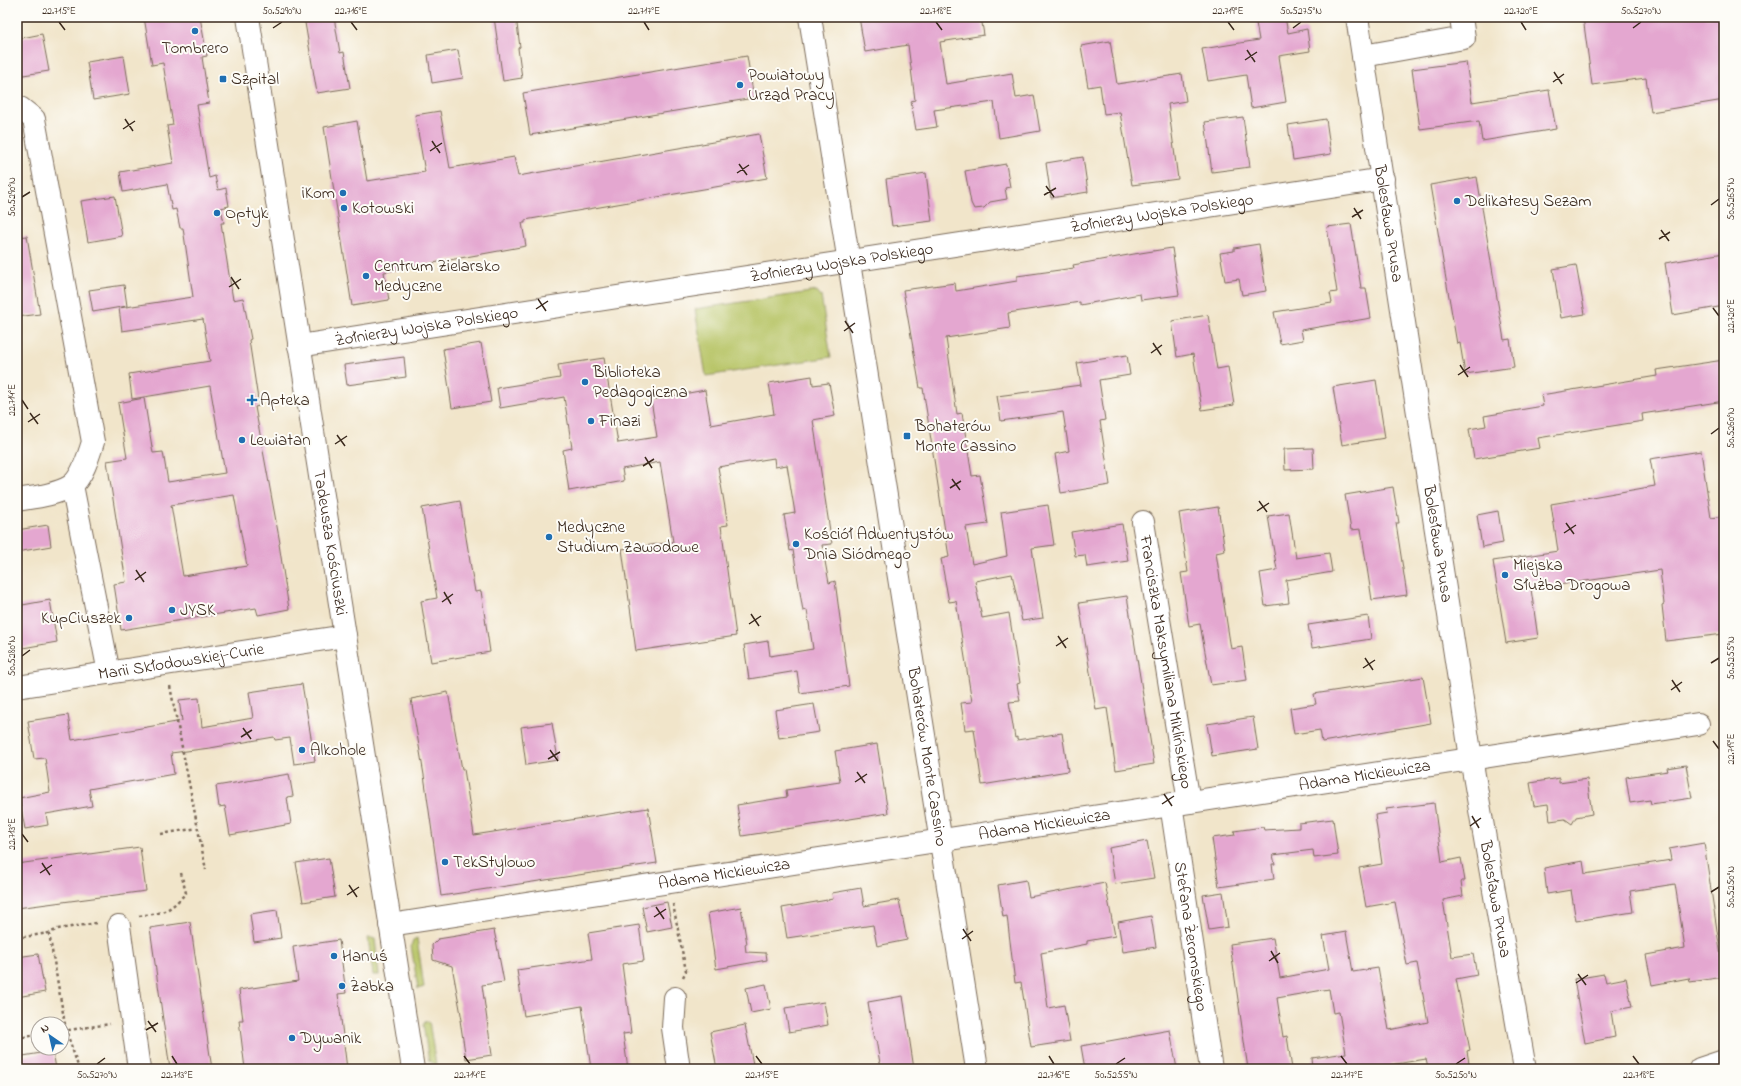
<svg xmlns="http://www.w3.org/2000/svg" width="1741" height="1086" font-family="'Indie Flower',sans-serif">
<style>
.green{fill:#b8c567;stroke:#7a7842}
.building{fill:#e4a7d0;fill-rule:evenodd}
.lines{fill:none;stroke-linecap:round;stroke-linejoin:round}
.minor-casing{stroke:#7b6b5a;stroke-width:24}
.path{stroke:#7b6b5a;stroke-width:2.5;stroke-dasharray:3 3;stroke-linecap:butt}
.minor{stroke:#fff;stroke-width:22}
.ticks{fill:none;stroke:#3b2a1e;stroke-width:1.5}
.poi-dot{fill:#1f6fb2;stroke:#fdfcf7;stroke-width:1.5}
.labels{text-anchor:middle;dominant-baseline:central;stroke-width:4;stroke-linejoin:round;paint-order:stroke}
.poi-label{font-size:17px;fill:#3b2a1e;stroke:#fdfcf7;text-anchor:start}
.street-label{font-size:17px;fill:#3b2a1e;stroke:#fdfcf7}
.neatline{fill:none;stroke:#3b2a1e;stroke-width:1.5}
.ticks-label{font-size:10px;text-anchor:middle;fill:#3b2a1e}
</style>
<rect width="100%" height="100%" fill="#fdfcf7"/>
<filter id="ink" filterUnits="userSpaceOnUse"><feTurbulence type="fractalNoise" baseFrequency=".025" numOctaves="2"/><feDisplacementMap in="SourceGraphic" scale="8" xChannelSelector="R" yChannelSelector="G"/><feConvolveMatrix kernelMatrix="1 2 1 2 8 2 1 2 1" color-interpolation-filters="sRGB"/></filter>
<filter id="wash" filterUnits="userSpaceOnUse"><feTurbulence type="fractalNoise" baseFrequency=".012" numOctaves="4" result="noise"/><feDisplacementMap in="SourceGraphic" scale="16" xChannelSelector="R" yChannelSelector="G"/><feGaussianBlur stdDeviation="0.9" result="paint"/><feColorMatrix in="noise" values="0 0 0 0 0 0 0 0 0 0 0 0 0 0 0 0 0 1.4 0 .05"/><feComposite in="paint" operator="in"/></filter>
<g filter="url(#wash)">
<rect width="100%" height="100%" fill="#f1e5ca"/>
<path class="green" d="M817 291 821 296 831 357 706 376 695 309Z
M368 938H372L375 939 379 975H373Z
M417 938 424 987 418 989 411 946 413 940Z
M429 1021 436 1065 429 1061 423 1025 425 1022Z"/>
<g id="blocks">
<path class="building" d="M144 17H200L207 56 202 57 209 103 197 105 209 178 215 176 218 190 226 188 229 206 221 208 224 223H221L233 300 243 298 251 339 249 340 259 406 255 407 280 543 279 544 289 609 258 615 256 608 121 630 114 584 126 582 107 461 127 458 118 403 144 398 153 453 163 452 168 482 225 473 210 386 132 399 129 374 210 361 203 319 122 331 119 308 193 297 183 228H180L176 209 172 210 167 184 123 192 120 172 173 163 167 126 173 125 163 63 152 65ZM234 495 247 566 183 576 171 505Z
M304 17H334L340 53 344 52 350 88 317 93Z
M494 17H516L520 47 518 48 522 78 503 81Z
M859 17H981L984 35 940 42 946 84 1012 73 1016 98 1034 95 1040 131 999 138 994 102 934 110 937 127 916 130 911 101 915 100 908 45 865 52Z
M1255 17H1285L1288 33 1307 29 1310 51 1279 56 1286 102 1251 108 1246 75 1208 81 1202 49 1259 40Z
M1583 17H1724V100L1651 112 1646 78 1592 85Z
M42 34 49 71 17 76V39Z
M1110 41 1117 84 1182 74 1186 101 1168 104 1178 179 1132 185 1120 112 1104 114 1100 85 1088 87 1081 46Z
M458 50 463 78 432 83 428 55Z
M124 56 130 94 93 100 87 62Z
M747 56 754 98 530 135 523 93Z
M1466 62 1472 102 1549 90 1556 129 1482 141 1479 121 1420 129 1412 69Z
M440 111 450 168 514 157 518 176 759 134 767 178 525 220V223H522L526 246 384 272 389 300 352 306 324 127 357 121 367 181 425 172 415 115Z
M1243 117 1250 167 1212 172 1205 122Z
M1326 119 1331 154 1293 160 1288 125Z
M1083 157 1088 192 1051 198 1046 163Z
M1006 164 1010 187 1005 188 1007 199 990 202 984 208 974 209 971 203 965 171Z
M926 173 932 221 892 226 886 179Z
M1477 177 1504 340 1510 339 1514 367 1465 374 1460 343 1457 344 1430 185Z
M115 196 122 236 88 242 81 201Z
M1351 224 1361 288H1366L1371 318 1301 330 1303 340 1280 344 1274 312 1332 303 1330 293 1337 292 1327 227Z
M27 236 40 314 17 317V237Z
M1259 244 1266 291 1242 295 1239 279 1225 281 1220 253 1234 251V248Z
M1172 248 1179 295 1141 300 1140 294 1080 305V302L1008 313 1010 328 946 338 957 414 962 413 972 476 980 475 988 524 966 527 972 564 1007 556 1001 512 1048 505 1054 545 1032 548 1043 618 1022 621 1012 574 975 581 982 618 1009 613 1020 683 1017 684 1020 701 1009 702 1015 738 1017 737V740L1062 733 1068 771 982 785 974 729 965 730 961 703 972 702 956 601 949 602 941 559 949 557 923 388H920L903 290 955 283 956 291 1017 281V276L1074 268 1073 265 1134 254Z
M1724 253V306L1673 315 1665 263Z
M1576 265 1585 314 1561 318 1553 269Z
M124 285 127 306 93 312 89 290Z
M1208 315 1217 369 1228 367 1234 405 1202 410 1193 354 1177 357 1172 321Z
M481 343 491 402 452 408 443 349Z
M1127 355 1130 375 1099 380 1105 420 1100 421 1110 485 1061 493 1055 454 1069 451 1063 412 1001 421 997 396 1081 385 1077 363Z
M404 357 406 377 347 385 344 365Z
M604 358 618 443 657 437 651 400 705 390 711 425 774 414 769 383 812 376 813 385 829 383 835 416 813 420 832 544 822 545 829 583 835 581 849 686 800 693 797 671 749 679 744 645 768 641 770 656 813 649 807 610 803 611 793 550 790 551 784 515 795 513 787 465 775 467 774 458 718 467 728 525 721 526 736 636 636 651 622 549 673 542 660 462 622 469 624 481 569 491 563 450 572 448 564 397 500 408 497 388 560 378 558 365Z
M1724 360V401L1642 414 1643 421 1538 438 1540 448 1474 459 1469 429 1486 426 1484 416 1543 406 1541 395 1657 376 1656 370Z
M1376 380 1385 438 1342 445 1333 387Z
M1313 448 1314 469 1285 470 1284 449Z
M1701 451 1711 518 1724 516V634L1666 641 1662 605 1664 604 1660 570 1531 589 1538 638 1506 643 1493 561 1558 551 1551 504 1655 486 1650 459Z
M1393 487 1399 523H1396L1407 595 1372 600 1361 529 1351 530 1345 495Z
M460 501 475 592 481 591 490 652 431 662 421 601 437 598 422 508Z
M1218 507 1225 551 1216 553 1231 649 1242 647 1247 680 1211 685 1200 624 1189 626 1181 573 1188 572 1179 513Z
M1498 511 1503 543 1482 547 1477 515Z
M1289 513 1296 558 1329 553 1332 572 1286 580 1289 603 1265 606 1260 573 1277 570 1268 516Z
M1122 524 1128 561 1087 567 1085 555 1075 556 1071 532Z
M48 525 51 546 17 552V530Z
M1127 596 1154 764 1116 770 1107 708 1096 710 1079 603Z
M50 600 57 642 17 649V606Z
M1368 616 1371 639 1312 648 1308 625Z
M1423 677 1431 723 1322 742 1320 730 1294 734 1290 708 1316 704 1314 694Z
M302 684 315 761 294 764 290 738 275 740 274 737 210 748 171 753 174 774 89 789 92 806 46 814 48 825 25 829 19 798 50 792 45 758 34 759 28 721 68 715 72 740 182 721 179 700 199 698 202 727 253 718 249 692Z
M448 692 462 769H464L474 835 648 808 657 863 441 896 424 775 411 699Z
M814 704 819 732 779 738 775 710Z
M1253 717 1258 749 1212 756 1207 724Z
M552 723 558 760 526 765 521 727Z
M877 744 888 813 742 836 737 805 787 797 786 790 840 782 835 751Z
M1686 765 1692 798 1651 804 1650 800 1630 803 1626 777 1668 771 1667 768Z
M289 774 293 796 287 797 291 824 230 835 225 806 219 807 216 786Z
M1559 778V783L1587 779 1592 814 1576 817 1572 824 1565 819 1550 821 1548 804 1534 806 1530 783Z
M1434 803 1442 862 1461 858 1465 881H1461L1463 896 1443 900 1452 957 1473 954 1477 975 1456 979 1470 1050 1467 1051 1470 1069H1428L1426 1059 1390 1065 1391 1069H1313L1312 1058 1346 1053 1339 1012 1333 1013 1329 989 1277 998 1283 1037 1287 1036 1292 1069H1248L1230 944 1273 938 1280 978 1329 969 1323 936 1346 932 1353 972 1378 968 1389 1030 1428 1022 1417 963 1407 965 1395 902 1366 907 1359 868 1382 864 1375 815 1387 813 1386 809Z
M1333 819 1338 855 1314 858 1313 850 1273 855 1275 864H1272L1274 879 1219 887 1212 838 1235 835 1234 831 1263 827 1264 830 1299 828V823Z
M1147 841 1154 878 1115 884 1109 848Z
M1704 843 1724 977 1690 982 1689 978 1652 985 1646 955 1685 948 1675 884 1630 891 1633 912 1576 921 1571 890 1547 894 1544 868 1583 861 1585 874 1671 860 1669 849Z
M140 847 146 891 17 908V864Z
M329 858 335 897 303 902 296 863Z
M1026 880 1029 897 1105 883 1115 936 1087 941V944L1041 953 1048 1008 1064 1005 1070 1041 1031 1047 1021 982 1015 983 1007 916 1003 917 998 885Z
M861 888 864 906 899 900 907 940 877 946 873 925 787 938 782 908 833 899 832 893Z
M1223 892 1228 927 1209 930 1203 895Z
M667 902 672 927 647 932 642 907Z
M741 907 747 944H745L746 952 766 953 767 960 716 969 708 913Z
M277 910 281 938 254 942 250 914Z
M1151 916 1156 947 1123 952 1118 922Z
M190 922 212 1069H170L150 928Z
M639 925 644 961 622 964 631 1033 623 1034 628 1069H591L582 1006 524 1016 517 970 592 959 588 933Z
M494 930 504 982 482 985 492 1055 466 1059 460 1020H462L452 966 433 960 432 945 438 939Z
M339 940 346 993 338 994 347 1069H265V1066L245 1069 239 1020H243L239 990 298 981 293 947Z
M38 954 45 992 17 997V957Z
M1604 974 1606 982 1626 978 1632 1007 1611 1011 1615 1037 1585 1043 1574 979Z
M766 984 771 1009 751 1013 746 988Z
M903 996 914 1069H881L876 1040H874L868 1002Z
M824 1002 828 1025 789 1032 785 1008Z
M745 1025 754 1069H717L710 1032Z
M1170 1030 1177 1069H1085L1081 1046Z
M53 1051 56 1069H17V1057Z"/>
</g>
</g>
<g filter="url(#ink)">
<use href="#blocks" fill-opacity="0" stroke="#7b6b5a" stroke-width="1"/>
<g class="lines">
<defs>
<g id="minor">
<path id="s1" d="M248 17 413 1069"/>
<path id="s2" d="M810 17 977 1069"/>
<path id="s3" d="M1357 17 1471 758 1525 1069"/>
<path d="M1363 56 1464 38 1461 17"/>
<path d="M17 108H20L34 119 93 442C89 455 82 478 71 486 55 495 35 497 17 500"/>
<path id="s4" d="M299 346 1383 179"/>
<path d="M72 485 109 673"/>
<path id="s5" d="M1143 522 1189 802"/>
<path id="s6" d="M17 687 345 636"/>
<path id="s7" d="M1171 804 1211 1069"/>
<path id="s8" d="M390 925 1698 724"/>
<path d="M119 926 139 1069"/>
<path d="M675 998 673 1028 679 1069"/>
<path d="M1700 1069 1724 1061"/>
</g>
</defs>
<use href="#minor" class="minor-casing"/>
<path class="path" d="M170 686 206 870
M161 834 198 828
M673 904 686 971 683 977
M139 916C166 912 167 913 186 893L181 873
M49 933 66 1030 79 1069
M17 938 49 933 58 929 97 923
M62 1031 110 1024
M17 1038 38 1035"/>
<use href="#minor" class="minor"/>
</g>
</g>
<path class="ticks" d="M59 22 65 30M351 22 357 30M644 22 649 30M936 22 942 30M1228 22 1234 30M1521 22 1526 30M273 28 282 22M1293 28 1301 22M1633 28 1641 22M1247 50 1255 62M1245 60 1257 52M1554 72 1562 84M1553 82 1564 74M125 119 133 131M123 129 135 121M432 141 440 153M430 151 442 143M739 164 747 175M737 173 749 165M1046 186 1054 197M1044 195 1056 188M22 197 30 192M1711 205 1719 199M1354 208 1361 219M1352 217 1363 210M1661 230 1669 241M1659 239 1670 232M231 277 239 289M229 287 241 279M538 299 546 311M1713 308 1719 316M536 309 548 301M845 321 853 333M844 331 855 323M1153 343 1161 355M1151 353 1162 345M1460 365 1468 377M1458 375 1470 367M22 400 28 409M30 413 38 424M28 422 40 414M1711 434 1719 428M337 435 345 446M335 444 347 436M645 457 652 468M643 466 654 459M952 479 960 490M950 488 961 481M1259 501 1267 512M1257 511 1269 503M1566 523 1574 534M1564 533 1576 525M136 570 144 582M135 580 146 572M444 592 451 604M442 602 453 594M751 614 759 626M749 624 761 616M1058 636 1066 648M1056 646 1068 638M22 656 30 650M1365 658 1373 670M1711 663 1719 658M1363 668 1375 660M1672 680 1680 692M1671 690 1682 682M243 728 251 739M241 737 252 730M1713 741 1719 749M550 750 558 761M548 759 560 752M857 772 865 783M855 782 867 774M1164 794 1172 806M1162 804 1174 796M1472 816 1479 828M1470 826 1481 818M22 834 28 842M42 863 50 875M40 873 52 865M349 885 357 897M1711 892 1719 887M347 895 359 887M656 907 664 919M654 917 666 909M963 929 971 941M962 939 973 931M1271 951 1278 963M1269 961 1280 953M1578 974 1586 985M1576 983 1588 975M148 1021 156 1032M146 1030 158 1023M172 1056 177 1064M464 1056 470 1064M756 1056 762 1064M1049 1056 1054 1064M1341 1056 1347 1064M1633 1056 1639 1064M97 1064 105 1058M1116 1064 1125 1058M1456 1064 1465 1058"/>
<g class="poi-dot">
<circle cx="195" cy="31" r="4"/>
<rect x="219" y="75" width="8" height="8" rx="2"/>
<circle cx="740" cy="85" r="4"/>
<circle cx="343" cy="193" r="4"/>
<circle cx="1457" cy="201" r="4"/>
<circle cx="344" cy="208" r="4"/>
<circle cx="217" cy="213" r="4"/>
<circle cx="366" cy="276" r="4"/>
<circle cx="585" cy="382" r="4"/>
<path d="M250 394h4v4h4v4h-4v4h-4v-4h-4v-4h4z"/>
<circle cx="591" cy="421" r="4"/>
<rect x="903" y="432" width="8" height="8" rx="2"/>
<circle cx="242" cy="440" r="4"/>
<circle cx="549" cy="537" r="4"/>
<circle cx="796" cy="544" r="4"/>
<circle cx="1505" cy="575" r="4"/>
<circle cx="172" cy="610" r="4"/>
<circle cx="129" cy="618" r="4"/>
<circle cx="302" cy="750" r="4"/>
<circle cx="445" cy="862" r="4"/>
<circle cx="334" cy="956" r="4"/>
<circle cx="342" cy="986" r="4"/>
<circle cx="292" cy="1038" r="4"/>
</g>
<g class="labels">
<g class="poi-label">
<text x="195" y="48" text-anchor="middle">Tombrero</text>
<text x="748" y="75">Powiatowy<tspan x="748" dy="20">Urząd Pracy</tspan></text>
<text x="231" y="79">Szpital</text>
<text x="335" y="193" text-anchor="end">iKom</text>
<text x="1465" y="201">Delikatesy Sezam</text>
<text x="352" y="208">Kotowski</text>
<text x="225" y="213">Optyk</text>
<text x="374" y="266">Centrum Zielarsko<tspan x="374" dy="20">Medyczne</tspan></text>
<text x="593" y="372">Biblioteka<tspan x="593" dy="20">Pedagogiczna</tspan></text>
<text x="260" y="400">Apteka</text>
<text x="599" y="421">Finazi</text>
<text x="915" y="426">Bohaterów<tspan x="915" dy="20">Monte Cassino</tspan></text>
<text x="250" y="440">Lewiatan</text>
<text x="557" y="527">Medyczne<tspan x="557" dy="20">Studium Zawodowe</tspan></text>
<text x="804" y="534">Kościół Adwentystów<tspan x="804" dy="20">Dnia Siódmego</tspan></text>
<text x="1513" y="565">Miejska<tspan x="1513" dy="20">Służba Drogowa</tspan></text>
<text x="180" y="610">JYSK</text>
<text x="121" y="618" text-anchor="end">KupCiuszek</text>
<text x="310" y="750">Alkohole</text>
<text x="453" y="862">TekStylowo</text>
<text x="342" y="956">Hanuś</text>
<text x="350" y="986">Żabka</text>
<text x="300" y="1038">Dywanik</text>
</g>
<g class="street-label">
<text stroke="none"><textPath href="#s4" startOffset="873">Żołnierzy Wojska Polskiego</textPath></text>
<text stroke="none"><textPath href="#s3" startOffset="209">Bolesława Prusa</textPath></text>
<text stroke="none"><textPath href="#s4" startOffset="549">Żołnierzy Wojska Polskiego</textPath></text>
<text stroke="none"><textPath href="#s4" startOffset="129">Żołnierzy Wojska Polskiego</textPath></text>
<text stroke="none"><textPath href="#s1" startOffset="532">Tadeusza Kościuszki</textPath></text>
<text stroke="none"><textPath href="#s3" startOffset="533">Bolesława Prusa</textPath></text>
<text stroke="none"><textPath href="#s6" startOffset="166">Marii Skłodowskiej-Curie</textPath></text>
<text stroke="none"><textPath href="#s5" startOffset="142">Franciszka Maksymiliana Miklińskiego</textPath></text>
<text stroke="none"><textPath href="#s2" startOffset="749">Bohaterów Monte Cassino</textPath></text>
<text stroke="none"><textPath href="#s8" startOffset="986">Adama Mickiewicza</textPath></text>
<text stroke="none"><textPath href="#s8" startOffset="662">Adama Mickiewicza</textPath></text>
<text stroke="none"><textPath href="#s8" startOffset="338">Adama Mickiewicza</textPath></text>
<text stroke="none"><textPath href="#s3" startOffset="893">Bolesława Prusa</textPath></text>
<text stroke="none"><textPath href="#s7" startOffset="134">Stefana Żeromskiego</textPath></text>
</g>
</g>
<rect width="1741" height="1086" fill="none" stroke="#fdfcf7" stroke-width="44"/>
<g transform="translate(50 1036) rotate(326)"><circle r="19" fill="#fdfcf7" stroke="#afa8a0"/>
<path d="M0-3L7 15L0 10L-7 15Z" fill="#1f6fb2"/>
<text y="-6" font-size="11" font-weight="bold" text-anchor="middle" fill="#3b2a1e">N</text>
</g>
<rect x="22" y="22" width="1697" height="1042" class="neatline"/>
<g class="ticks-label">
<text x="59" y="14">22.715°E</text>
<text x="282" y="14">50.5290°N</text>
<text x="351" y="14">22.716°E</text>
<text x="644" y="14">22.717°E</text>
<text x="936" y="14">22.718°E</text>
<text x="1228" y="14">22.719°E</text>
<text x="1301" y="14">50.5275°N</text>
<text x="1521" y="14">22.720°E</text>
<text x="1641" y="14">50.5270°N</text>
<text transform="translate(11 197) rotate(-90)" y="4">50.5290°N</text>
<text transform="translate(1730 199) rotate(-90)" y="4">50.5265°N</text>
<text transform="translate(1730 316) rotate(-90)" y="4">22.720°E</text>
<text transform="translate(11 400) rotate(-90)" y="4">22.714°E</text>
<text transform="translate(1730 428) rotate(-90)" y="4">50.5260°N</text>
<text transform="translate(11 656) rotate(-90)" y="4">50.5280°N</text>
<text transform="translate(1730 658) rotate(-90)" y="4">50.5255°N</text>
<text transform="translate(1730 749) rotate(-90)" y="4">22.719°E</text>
<text transform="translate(11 834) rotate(-90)" y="4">22.713°E</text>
<text transform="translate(1730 887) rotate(-90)" y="4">50.5250°N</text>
<text x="97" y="1078">50.5270°N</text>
<text x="177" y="1078">22.713°E</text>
<text x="470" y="1078">22.714°E</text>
<text x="762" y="1078">22.715°E</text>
<text x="1054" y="1078">22.716°E</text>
<text x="1116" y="1078">50.5255°N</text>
<text x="1347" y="1078">22.717°E</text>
<text x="1456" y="1078">50.5250°N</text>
<text x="1639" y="1078">22.718°E</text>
</g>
</svg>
